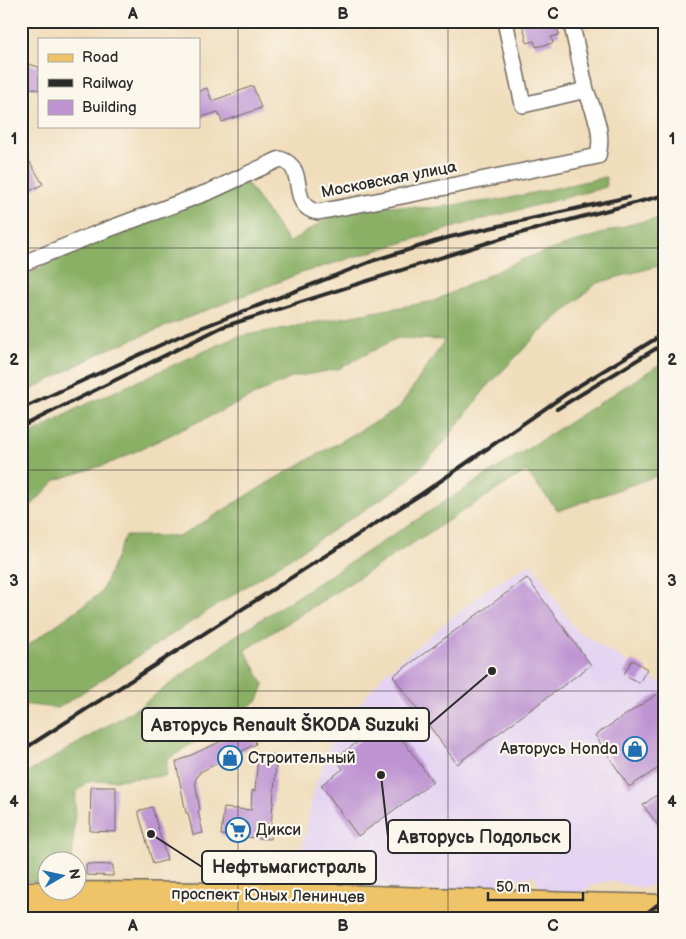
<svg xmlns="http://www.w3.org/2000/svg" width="686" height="939" font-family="'Balsamiq Sans',sans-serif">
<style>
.built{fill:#e4d3f2}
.forest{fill:#8ab066;stroke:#5a6e48}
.building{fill:#bd93d2}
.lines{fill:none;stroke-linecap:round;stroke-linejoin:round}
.minor-casing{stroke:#70695e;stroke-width:18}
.primary-casing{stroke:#70695e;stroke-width:25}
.minor{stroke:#fff;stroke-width:15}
.primary{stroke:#efc469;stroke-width:22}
.rail{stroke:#2b2b2b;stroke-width:4}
.grid{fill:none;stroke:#2b2b2b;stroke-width:1;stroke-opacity:0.55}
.labels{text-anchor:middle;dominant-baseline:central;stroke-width:4.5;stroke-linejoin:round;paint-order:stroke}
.street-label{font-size:16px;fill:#2b2b2b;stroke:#fbf7ec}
.poi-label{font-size:16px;fill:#2b2b2b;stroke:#fbf7ec;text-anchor:start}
.leader{fill:none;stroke:#2b2b2b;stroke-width:2}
.callout-dot{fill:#2b2b2b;stroke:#fbf7ec;stroke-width:2}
.callout{fill:#fbf7ec;stroke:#2b2b2b;stroke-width:2}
.callout-label{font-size:18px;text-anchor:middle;font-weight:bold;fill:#2b2b2b}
.neatline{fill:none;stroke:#2b2b2b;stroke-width:2}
.grid-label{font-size:16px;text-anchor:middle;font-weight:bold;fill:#2b2b2b}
</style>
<rect width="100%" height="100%" fill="#fbf7ec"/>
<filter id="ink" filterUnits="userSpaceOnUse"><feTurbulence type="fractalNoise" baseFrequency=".02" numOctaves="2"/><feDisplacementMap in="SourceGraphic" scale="10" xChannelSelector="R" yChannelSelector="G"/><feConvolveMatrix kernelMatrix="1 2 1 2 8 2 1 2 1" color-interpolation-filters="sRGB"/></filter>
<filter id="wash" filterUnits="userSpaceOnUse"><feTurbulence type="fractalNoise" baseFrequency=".0096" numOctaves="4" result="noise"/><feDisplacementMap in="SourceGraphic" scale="20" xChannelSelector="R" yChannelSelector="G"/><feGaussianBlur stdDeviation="1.12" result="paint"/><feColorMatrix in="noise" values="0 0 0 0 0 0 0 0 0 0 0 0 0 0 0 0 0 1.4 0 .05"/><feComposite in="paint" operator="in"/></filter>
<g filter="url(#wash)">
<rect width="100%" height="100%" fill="#f0ddbc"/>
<path class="built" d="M532 563 574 628 665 686V880L644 888 608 881 593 885 578 893 550 894 540 887 534 875 505 883 500 893 320 889 305 879 299 864 314 790 333 737 384 674 485 590Z"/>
<path class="forest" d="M606 177V187L468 223 301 273 106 350 21 395V278L91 240 247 183 289 243 331 216 376 205 430 208 505 199Z
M665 217V264L597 283 538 334 485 389 446 440 406 483 58 708 21 704V650L101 593 125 536H181L271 481 398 409 445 340 397 338 338 369 293 377 113 462 56 480 21 516V440L78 408 236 337 434 301 523 259 631 224Z
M665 361V473L558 511 526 471 245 650 264 685 258 700 167 760 166 776 87 782 76 793 72 861 48 862 47 882 21 881V777L139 707 235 636Z"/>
<g id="blocks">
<path class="building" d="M522 21H556L559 35 551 37 553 43 536 47 534 41 527 43Z
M21 62 39 67V90L21 85Z
M253 86 261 108 222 122 218 112 199 118V91L207 88 212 101Z
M28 159 43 184 21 196V163Z
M527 578 591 665 457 764 393 676Z
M632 660 647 669 639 683 624 674Z
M659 693 665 702V764L629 787 595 735Z
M388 720 433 782 358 836 321 785 343 769 336 758Z
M250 728 256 744 200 772 195 781 200 810 198 811 203 833 193 835 188 813H186L176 762Z
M258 753 277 755 270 839 221 835 224 808 251 810 252 790 255 791Z
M91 787H116V832L90 831Z
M665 789V835L643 805Z
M152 807 167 860 153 864 138 811Z
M86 864 113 865V876L86 875Z"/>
</g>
</g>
<g filter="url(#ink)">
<use href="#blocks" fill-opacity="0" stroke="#70695e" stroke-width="1"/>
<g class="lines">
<defs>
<path id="minor" d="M505 21 523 105 586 90 571 21
M21 264 98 233 211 191 280 159C310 168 286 206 318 212L402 196 598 156C604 131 594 113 586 90"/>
<path id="primary" d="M21 893 282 894 574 904 665 906
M21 914 517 918"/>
</defs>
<use href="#minor" class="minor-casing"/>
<use href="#primary" class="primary-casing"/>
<use href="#minor" class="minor"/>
<use href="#primary" class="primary"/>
<path class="rail" d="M21 409 180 336 375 260 450 237 628 197
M557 409 665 343
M21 427 222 327 509 236 665 195
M21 751 423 493 572 390 665 333
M640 918 665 899"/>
</g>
</g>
<path class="grid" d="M238 21V918M448 21V918M21 248H665M21 470H665M21 691H665"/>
<defs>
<symbol id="shop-ring" viewBox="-11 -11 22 22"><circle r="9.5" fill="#fbf7ec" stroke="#1f6fb2" stroke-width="1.5"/><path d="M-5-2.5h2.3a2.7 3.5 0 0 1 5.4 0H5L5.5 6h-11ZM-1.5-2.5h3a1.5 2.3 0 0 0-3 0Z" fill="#1f6fb2"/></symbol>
<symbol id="supermarket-ring" viewBox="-11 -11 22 22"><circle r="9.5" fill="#fbf7ec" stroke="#1f6fb2" stroke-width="1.5"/><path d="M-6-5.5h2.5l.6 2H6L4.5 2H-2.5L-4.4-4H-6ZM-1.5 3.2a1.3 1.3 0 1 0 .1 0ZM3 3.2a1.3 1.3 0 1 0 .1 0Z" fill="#1f6fb2"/></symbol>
</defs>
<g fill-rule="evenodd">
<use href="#shop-ring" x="621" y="735" width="28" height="28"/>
<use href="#shop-ring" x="216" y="744" width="28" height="28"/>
<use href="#supermarket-ring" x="224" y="816" width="28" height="28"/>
</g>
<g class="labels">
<g class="street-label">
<text transform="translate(389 180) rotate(-11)">Московская улица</text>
<text transform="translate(268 896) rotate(1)">проспект Юных Ленинцев</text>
</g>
<g class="poi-label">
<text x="618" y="749" text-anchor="end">Авторусь Honda</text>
<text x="248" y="758">Строительный</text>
<text x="256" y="830">Дикси</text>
</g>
</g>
<path class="leader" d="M492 671L429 725M381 775L388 837M151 834L202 867"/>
<g class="callout-dot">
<circle cx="492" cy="671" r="5"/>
<circle cx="381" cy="775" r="5"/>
<circle cx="151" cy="834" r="5"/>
</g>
<g class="callout">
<rect x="142" y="708" width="287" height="33" rx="5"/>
<rect x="388" y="820" width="182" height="33" rx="5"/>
<rect x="202" y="851" width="174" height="33" rx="5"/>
</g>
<g class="callout-label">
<text x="285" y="731">Авторусь Renault ŠKODA Suzuki</text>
<text x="479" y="843">Авторусь Подольск</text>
<text x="289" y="873">Нефтьмагистраль</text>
</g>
<rect width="686" height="939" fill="none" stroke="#fbf7ec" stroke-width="55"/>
<rect x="38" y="38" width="162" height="90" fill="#fbf7ec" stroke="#a8a59f"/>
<rect x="48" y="54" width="25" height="8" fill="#efc469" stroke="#a8a59f"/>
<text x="82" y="62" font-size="15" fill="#2b2b2b">Road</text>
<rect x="48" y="79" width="25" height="8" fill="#2b2b2b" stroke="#a8a59f"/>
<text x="82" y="88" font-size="15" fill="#2b2b2b">Railway</text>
<rect x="48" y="100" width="25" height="15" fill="#bd93d2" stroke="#a8a59f"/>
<text x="82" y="112" font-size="15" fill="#2b2b2b">Building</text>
<g transform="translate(62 876) rotate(81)"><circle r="24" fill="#fbf7ec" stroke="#a8a59f"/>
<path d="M0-4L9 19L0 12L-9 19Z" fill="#1f6fb2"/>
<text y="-8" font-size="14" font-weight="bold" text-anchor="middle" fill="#2b2b2b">N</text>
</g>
<path d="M488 892v8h95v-8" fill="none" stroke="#2b2b2b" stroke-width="2.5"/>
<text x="496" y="892" font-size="15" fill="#2b2b2b" stroke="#fbf7ec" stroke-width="4" paint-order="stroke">50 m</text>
<rect x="28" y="28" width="630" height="884" class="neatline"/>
<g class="grid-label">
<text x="133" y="19">A</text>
<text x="343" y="19">B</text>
<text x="553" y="19">C</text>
<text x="14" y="144">1</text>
<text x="672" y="144">1</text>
<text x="14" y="365">2</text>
<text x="672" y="365">2</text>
<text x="14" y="586">3</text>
<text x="672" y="586">3</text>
<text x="14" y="807">4</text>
<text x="672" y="807">4</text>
<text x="133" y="931">A</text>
<text x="343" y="931">B</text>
<text x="553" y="931">C</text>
</g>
</svg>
